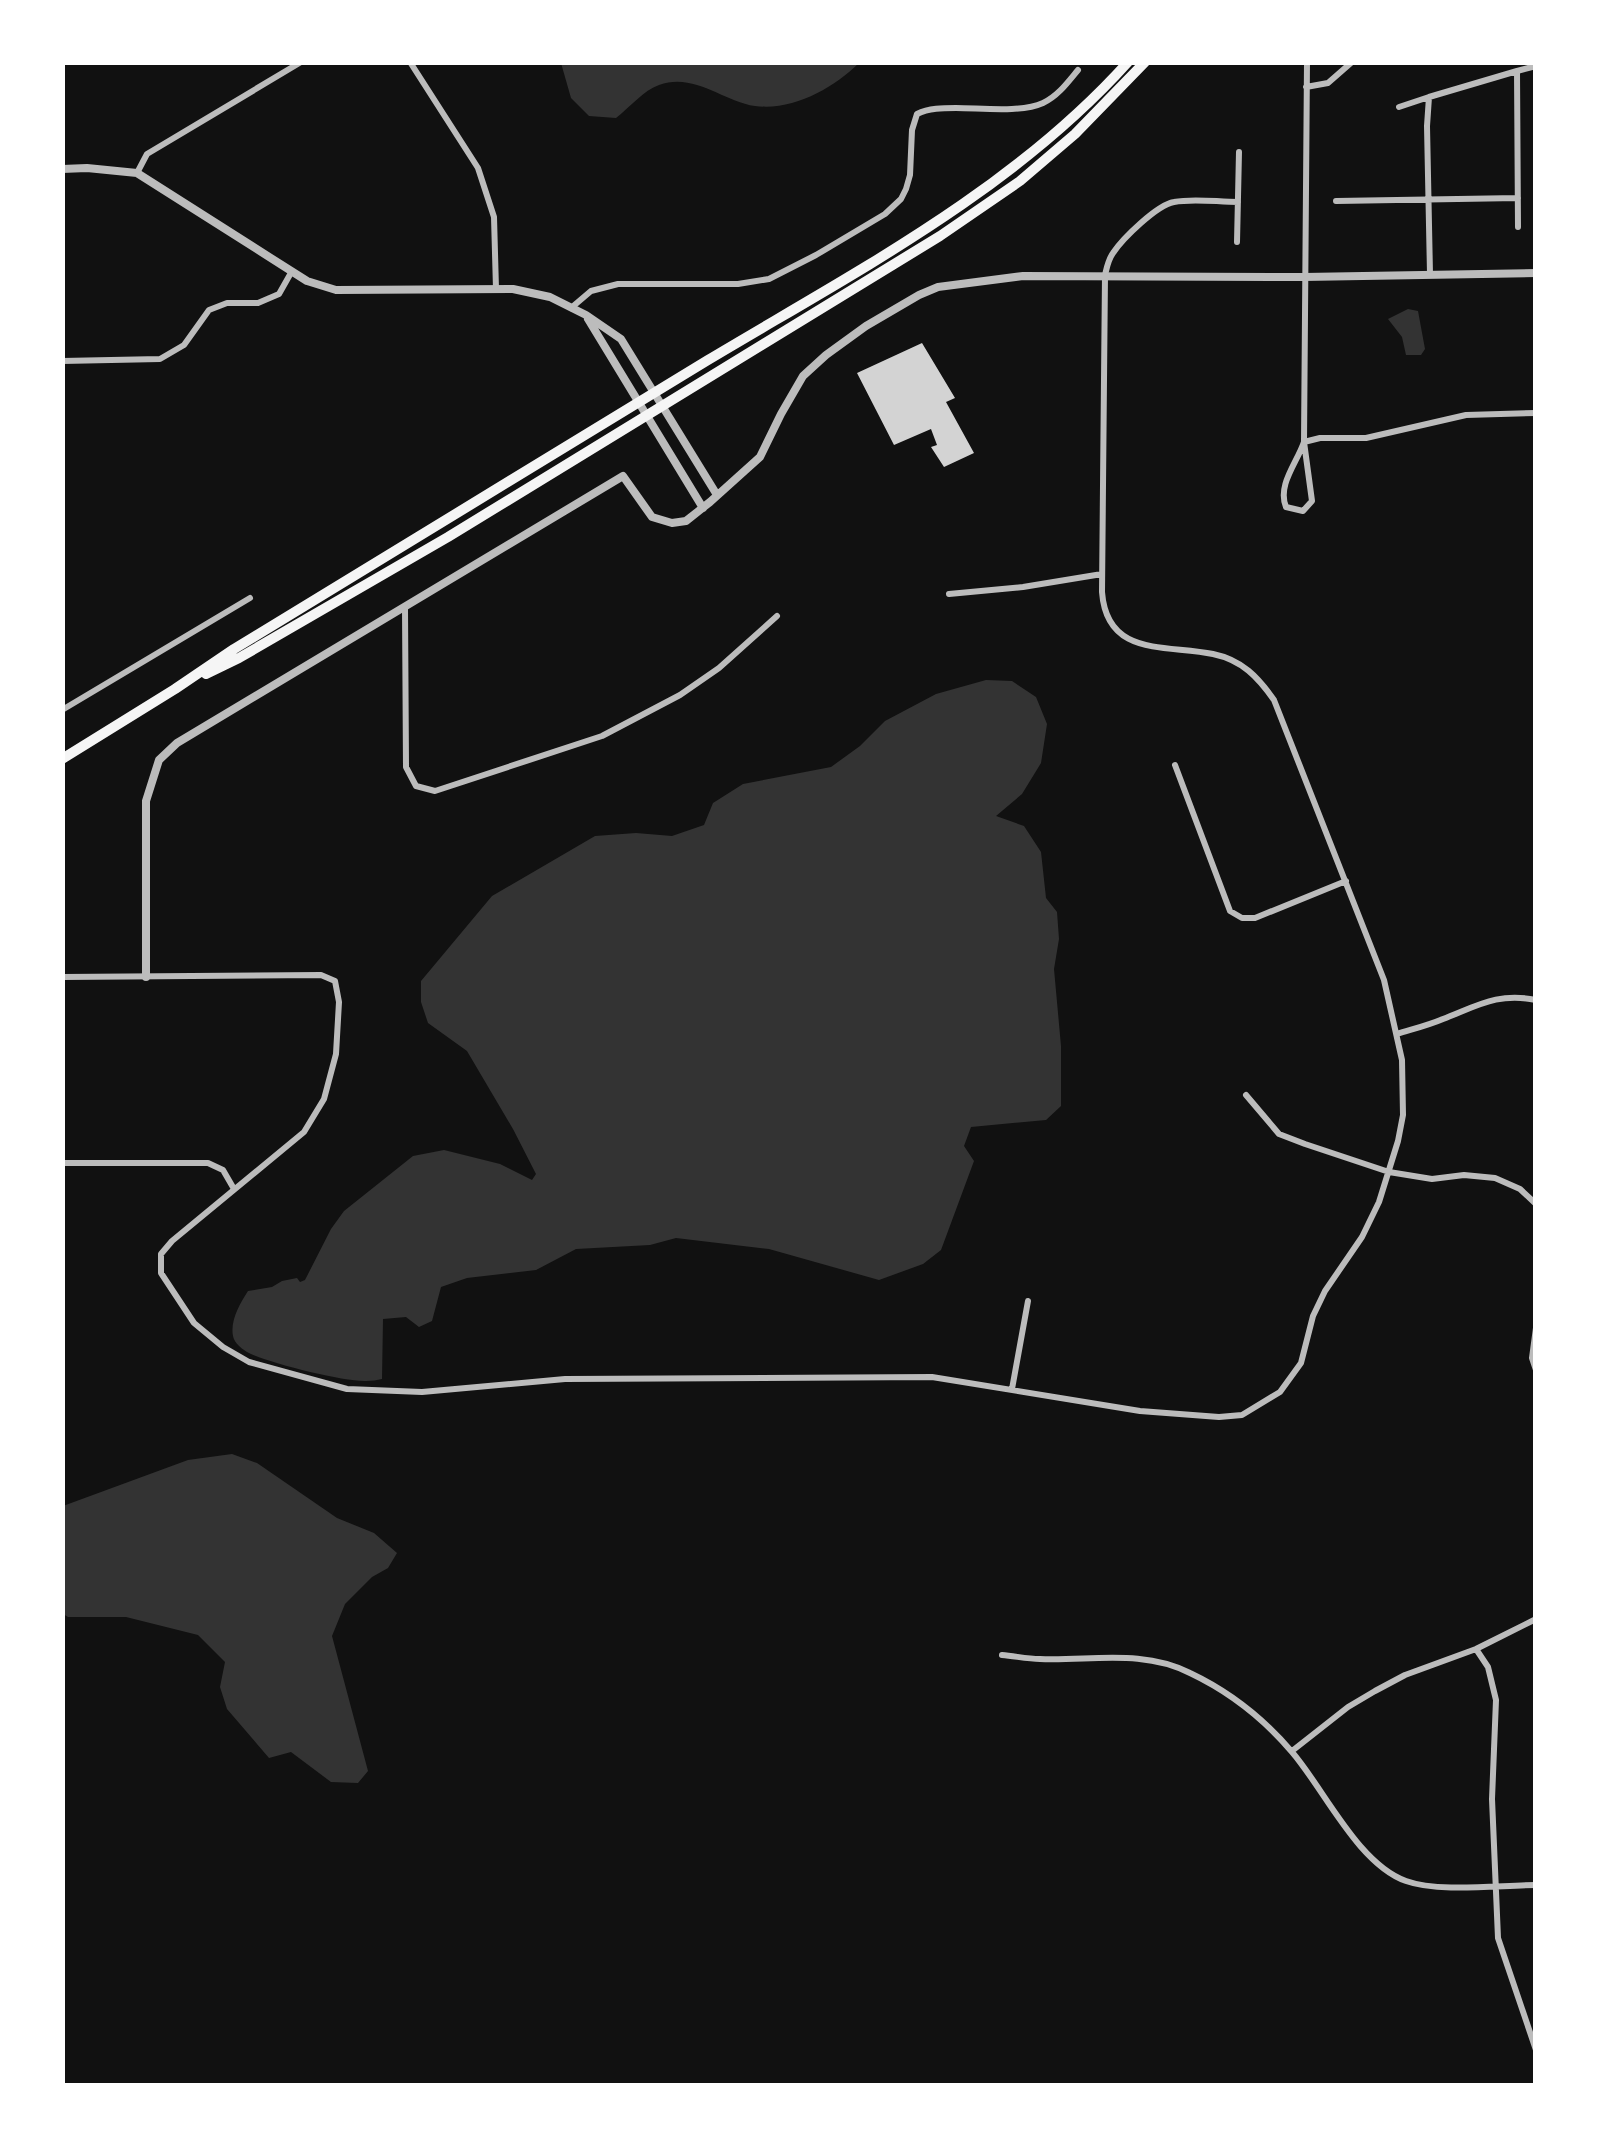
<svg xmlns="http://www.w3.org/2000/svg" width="1598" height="2148" font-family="'Exo 2',sans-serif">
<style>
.water{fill:#333}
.building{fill:#d3d3d3}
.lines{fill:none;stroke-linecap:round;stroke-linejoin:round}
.minor{stroke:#bcbcbc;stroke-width:6}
.tertiary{stroke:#bcbcbc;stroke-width:8}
.primary{stroke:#f5f5f5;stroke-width:10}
</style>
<rect width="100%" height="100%" fill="#111"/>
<path class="water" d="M561 63V62L859 63C833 88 794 111 755 106 722 101 694 72 659 85 644 90 629 108 616 118L589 116 571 98Z
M1408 309 1418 311 1425 349 1421 355H1406L1402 337 1388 319Z
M986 680 1012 681 1036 697 1047 724 1041 763 1022 794 996 816 1024 826 1041 852 1046 898 1057 912 1059 939 1054 969 1061 1046V1106L1046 1120 971 1127 964 1146 974 1161 941 1250 923 1264 879 1280 769 1249 676 1238 650 1245 576 1249 536 1270 467 1278 441 1287 432 1321 419 1327 406 1317 383 1319 382 1379C377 1380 372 1381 366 1381 345 1382 268 1363 249 1353 243 1350 234 1343 233 1336 230 1321 240 1303 248 1291L272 1287 282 1281 297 1278 300 1282 305 1280 331 1229 344 1211 413 1156 444 1150 500 1164 532 1180 536 1174 513 1129 467 1051 428 1023 421 1002V981L492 896 595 836 636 833 672 836 704 825 713 803 743 784 831 767 860 746 885 721 936 694Z
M232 1454 257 1463 337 1518 374 1533 397 1553 388 1568 372 1577 345 1604 332 1636 368 1771 358 1783 331 1782 291 1752 269 1758 227 1709 220 1687 225 1662 198 1635 126 1617H68L63 1614V1506L188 1460Z"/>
<path class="building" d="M922 343 955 398 946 402 974 453 944 467 931 447 937 445 931 429 894 445 857 373Z"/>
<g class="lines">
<path class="minor" d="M410 62 478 168 494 217 496 289
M1517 71 1536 66
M1306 87 1328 83 1352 62
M1399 107 1429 97
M137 173 147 154 301 62
M1336 201 1518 198
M1237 242 1239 152
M1430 274 1427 126 1429 97 1517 71 1518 227
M571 308 591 291 618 284H738L769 279 816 255 885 214 901 199 906 189 910 175 912 130 917 114C929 108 943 108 956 108 981 108 1021 113 1043 103 1058 96 1068 82 1078 70
M62 361 160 359 184 345 209 310 227 303H258L279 294 292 271
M1304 442C1297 463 1277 485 1286 507L1303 511 1312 501 1304 442 1307 62
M1304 442 1320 438H1366L1466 415 1536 413
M949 594 1023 587 1102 574
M405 608 406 767 416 786 435 791 602 736 680 695 719 668 777 616
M62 710 250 598
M1175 765 1230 911 1242 918H1255L1346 881
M62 977 321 975 335 981 339 1002 336 1054 324 1099 304 1132 172 1241 161 1254V1273L194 1323 223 1347 249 1362 347 1389 422 1392 565 1379 932 1377 1140 1411 1219 1417 1242 1415 1280 1392 1301 1363 1313 1316 1325 1291 1362 1237 1379 1202 1398 1141 1403 1115 1402 1060 1384 980 1274 700C1258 677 1242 660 1213 654 1167 644 1107 658 1102 592L1105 275C1107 267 1108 260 1113 253 1123 238 1157 205 1174 202 1194 198 1217 202 1238 202
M1397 1034C1413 1029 1429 1025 1443 1019 1477 1006 1498 992 1536 1000
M1246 1095 1279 1134 1305 1144 1389 1172 1432 1179 1464 1175 1495 1178 1520 1189 1536 1204
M62 1163H208L223 1170 234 1189
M1536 1328 1532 1358 1536 1370
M1012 1389 1028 1301
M1476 1649 1488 1667 1496 1700 1492 1799 1498 1938 1536 2050
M1002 1655C1015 1656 1027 1659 1040 1659 1091 1661 1143 1649 1190 1673 1228 1691 1264 1719 1292 1752 1324 1789 1358 1864 1406 1881 1439 1893 1500 1885 1536 1885
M1292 1751 1348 1707 1375 1691 1405 1675 1476 1649 1536 1619"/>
<path class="tertiary" d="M62 169 87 168 137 173 307 281 336 290 513 289 550 297 586 315 621 339 717 495
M588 319 703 508
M146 977V801L159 760 177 743 623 476 652 517 672 523 686 521 710 502 760 457 781 414 803 376 826 355 866 326 919 295 938 287 1023 276 1304 277 1536 273"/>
<path class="primary" d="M206 674 239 658 448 537 940 236 1020 181 1075 134 1145 62
M62 759 175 689 234 649C392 552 550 455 708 360 855 272 1012 191 1128 62"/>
</g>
<rect width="1598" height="2148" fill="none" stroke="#ffffff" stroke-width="130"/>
</svg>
